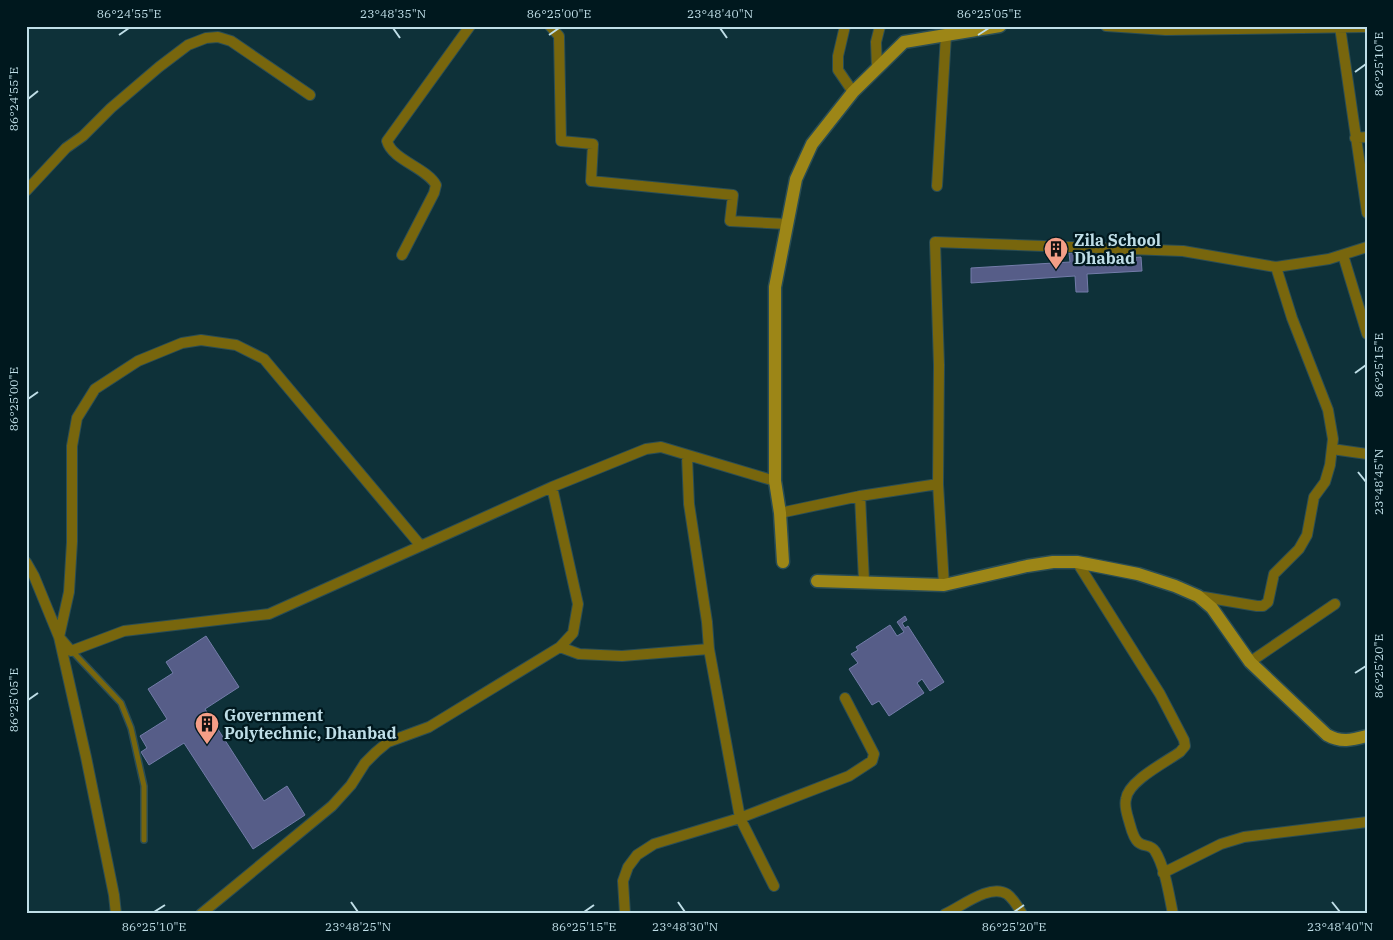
<svg xmlns="http://www.w3.org/2000/svg" width="1393" height="940" font-family="'IBM Plex Serif',serif">
<style>
.building{fill:#565d88;stroke:#737ca9}
.lines{fill:none;stroke-linecap:round;stroke-linejoin:round}
.lane-casing{stroke:#2a4d55;stroke-width:8}
.street-casing{stroke:#2a4d55;stroke-width:12}
.secondary-casing{stroke:#2a4d55;stroke-width:15}
.lane{stroke:#78660d;stroke-width:5}
.street{stroke:#78660d;stroke-width:10}
.secondary{stroke:#9d8617;stroke-width:12}
.ticks{fill:none;stroke:#bfdee7;stroke-width:2}
.labels{text-anchor:middle;dominant-baseline:central;stroke-width:4.5;stroke-linejoin:round;paint-order:stroke}
.poi-label{font-size:16px;font-weight:bold;fill:#bfdee7;stroke:#00181e;text-anchor:start}
.neatline{fill:none;stroke:#bfdee7;stroke-width:2}
.ticks-label{font-size:12px;text-anchor:middle;fill:#bfdee7}
</style>
<rect width="100%" height="100%" fill="#0e3139"/>
<path class="building" d="M1075 249 1090 251 1091 260 1141 257 1142 271 1087 274 1088 292H1076L1075 276 971 283V268L1070 262 1069 253H1075Z
M905 616 907 620 902 623 905 628 908 626 944 682 930 691 922 679 917 683 924 693 889 716 879 701 872 705 849 669 858 663 851 654 858 650 856 647 890 625 897 636 904 632 897 622Z
M206 636 239 687 205 709 264 801 287 786 305 815 253 849 184 743 149 765 141 752 147 748 140 736 167 719 148 689 173 673 166 662Z"/>
<g class="lines">
<defs>
<path id="lane" d="M72 651 121 703 131 728 144 786V840"/>
<path id="street" d="M550 26 559 36 561 141 593 144 591 181 733 195 730 221 787 224
M845 26 838 56V70L853 92
M1106 26 1166 30 1367 27
M1340 27 1367 213
M877 68 876 42 880 26
M1355 138 1367 137
M937 186 946 35
M26 191 66 148 83 136 111 108 159 67 188 45 206 38 218 37 231 41 310 95
M402 255 434 193 436 185C427 168 392 160 387 141L470 26
M1343 255 1367 334
M1332 449 1367 454
M687 456 689 504 707 622 709 649 740 818 774 886
M860 496 864 581
M780 513 860 496 938 484
M26 562 34 576 59 637 71 651 124 631 269 614 552 487 646 449 661 447 775 481
M1077 562 1160 694 1184 740 1185 746 1180 752C1166 762 1128 781 1126 799 1124 806 1127 814 1129 821 1131 828 1133 838 1138 842 1143 847 1151 844 1155 851 1165 867 1169 895 1173 914
M944 585 938 484 939 365 935 242 1183 251 1276 267 1329 259 1367 247
M1198 596 1257 606H1263L1268 602 1274 574 1299 549 1307 535 1314 497 1325 482 1330 465 1333 439 1328 410 1292 318 1276 267
M560 647 579 654 622 656 709 649
M1250 662 1335 604
M1163 873 1221 844 1244 837 1367 822
M116 914 114 895 86 757 59 637 69 592 72 542V446L77 418 95 389 138 361 182 343 201 340 236 345 264 359 421 546
M201 914 332 806 351 785 365 763 376 752 388 742 429 727 560 647 573 633 578 604 552 487
M625 914 623 881 628 867 637 855 654 844 740 818 849 776 872 761 874 754 845 698
M945 914C961 907 990 883 1007 894 1014 899 1018 907 1022 914"/>
<path id="secondary" d="M783 562 780 513 775 481V287L796 179 812 144 853 92 904 42 1000 26
M817 581 944 585 1027 566 1053 562H1077L1138 574 1175 586 1198 596 1212 608 1250 662 1327 735C1341 743 1352 740 1367 736"/>
</defs>
<use href="#lane" class="lane-casing"/>
<use href="#street" class="street-casing"/>
<use href="#secondary" class="secondary-casing"/>
<use href="#lane" class="lane"/>
<use href="#street" class="street"/>
<use href="#secondary" class="secondary"/>
</g>
<path class="ticks" d="M393 28 400 38M720 28 727 38M119 35 129 28M549 35 559 28M978 35 989 28M1355 72 1366 64M28 99 38 91M1355 373 1366 365M28 399 38 392M1358 472 1366 482M1355 673 1366 666M28 700 38 693M351 902 358 912M678 902 685 912M1332 902 1340 912M154 912 165 905M584 912 594 905M1014 912 1024 905"/>
<defs>
<symbol id="building-pin" viewBox="-11 -11 22 30"><path d="M0 17L-7.5 6A9.5 9.5 0 1 1 7.5 6Z" fill="#f49e87" stroke="#00181e"/><path d="M-4-6H4V6H1V3H-1V6H-4ZM-2.5-4.3h1.7v1.8h-1.7ZM.8-4.3h1.7v1.8H.8ZM-2.5-1h1.7V.8h-1.7ZM.8-1h1.7V.8H.8Z" fill="#111"/></symbol>
</defs>
<g fill-rule="evenodd">
<use href="#building-pin" x="1042" y="235" width="28" height="38"/>
<use href="#building-pin" x="193" y="710" width="28" height="38"/>
</g>
<g class="labels">
<g class="poi-label">
<text x="1074" y="240">Zila School<tspan x="1074" dy="18">Dhabad</tspan></text>
<text x="224" y="715">Government<tspan x="224" dy="18">Polytechnic, Dhanbad</tspan></text>
</g>
</g>
<rect width="1393" height="940" fill="none" stroke="#00181e" stroke-width="55"/>
<rect x="28" y="28" width="1338" height="884" class="neatline"/>
<g class="ticks-label">
<text x="129" y="18">86°24'55"E</text>
<text x="393" y="18">23°48'35"N</text>
<text x="559" y="18">86°25'00"E</text>
<text x="720" y="18">23°48'40"N</text>
<text x="989" y="18">86°25'05"E</text>
<text transform="translate(1379 64) rotate(-90)" y="4">86°25'10"E</text>
<text transform="translate(14 99) rotate(-90)" y="4">86°24'55"E</text>
<text transform="translate(1379 365) rotate(-90)" y="4">86°25'15"E</text>
<text transform="translate(14 399) rotate(-90)" y="4">86°25'00"E</text>
<text transform="translate(1379 482) rotate(-90)" y="4">23°48'45"N</text>
<text transform="translate(1379 666) rotate(-90)" y="4">86°25'20"E</text>
<text transform="translate(14 700) rotate(-90)" y="4">86°25'05"E</text>
<text x="154" y="931">86°25'10"E</text>
<text x="358" y="931">23°48'25"N</text>
<text x="584" y="931">86°25'15"E</text>
<text x="685" y="931">23°48'30"N</text>
<text x="1014" y="931">86°25'20"E</text>
<text x="1340" y="931">23°48'40"N</text>
</g>
</svg>
